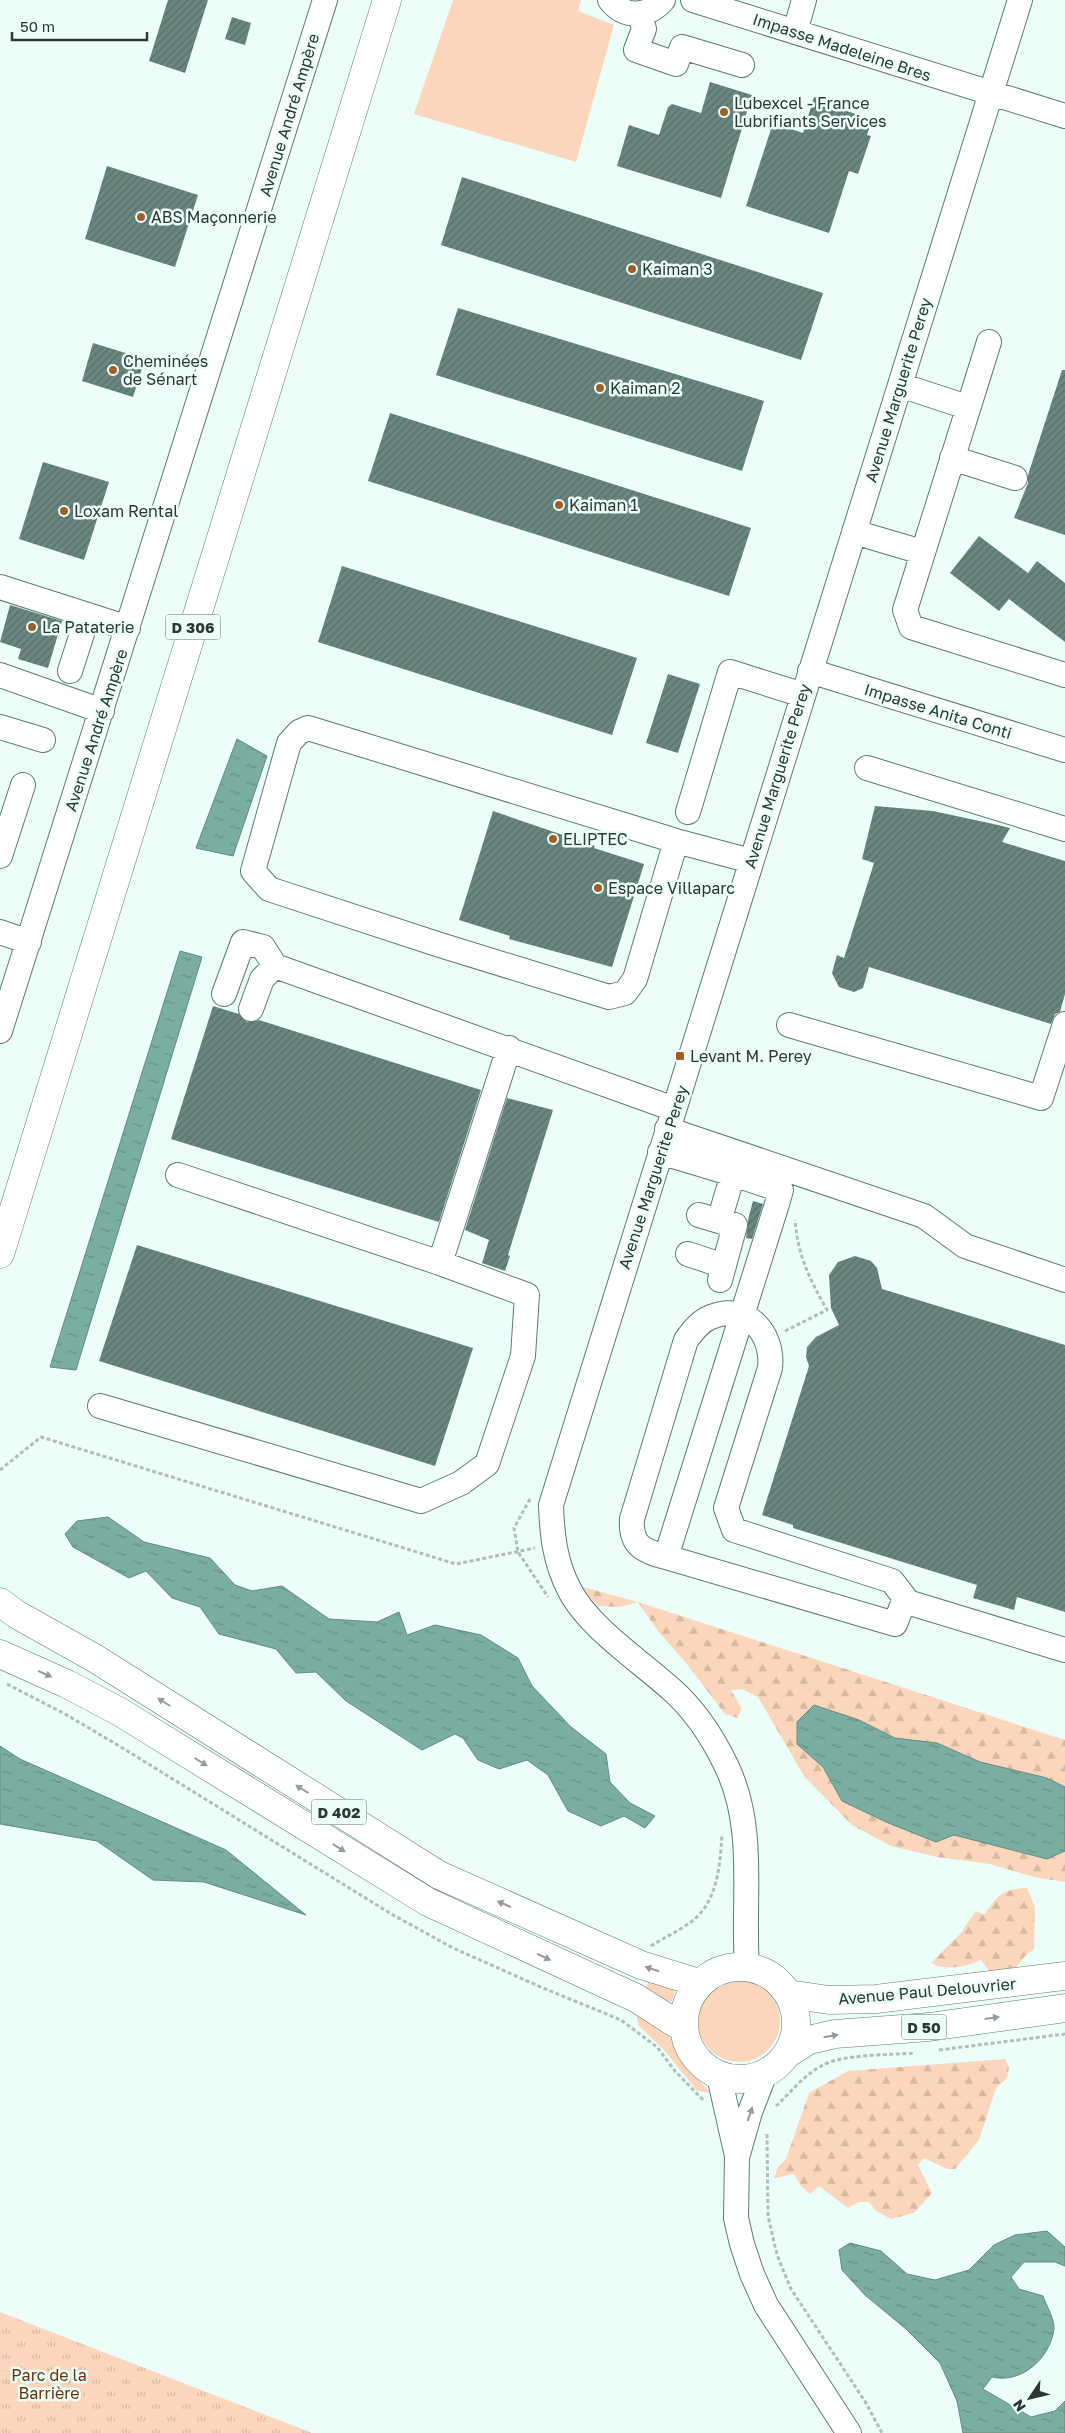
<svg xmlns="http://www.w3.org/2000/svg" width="1065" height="2433" font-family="'Golos Text',sans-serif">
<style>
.grass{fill:#fbd6bb}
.forest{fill:url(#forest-firs)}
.park{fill:url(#park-tufts)}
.water{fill:url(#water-ripples);stroke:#628b81}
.building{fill:url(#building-hatch)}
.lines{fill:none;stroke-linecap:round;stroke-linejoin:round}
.minor-casing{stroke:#5e7b74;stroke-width:26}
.major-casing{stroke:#5e7b74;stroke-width:29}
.path{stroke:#aebfbb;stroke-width:3;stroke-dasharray:4 2.5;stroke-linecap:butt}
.minor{stroke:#fff;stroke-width:24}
.major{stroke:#fff;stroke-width:28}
.oneway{fill:#959c9a}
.poi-dot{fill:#a05f29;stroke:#ebfef9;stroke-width:2}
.labels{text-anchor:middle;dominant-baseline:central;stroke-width:5;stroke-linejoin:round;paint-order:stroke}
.shield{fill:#ebfef9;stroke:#657370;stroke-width:1}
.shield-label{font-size:15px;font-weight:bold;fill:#2b3835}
.street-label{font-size:16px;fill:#2b3835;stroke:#ebfef9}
.poi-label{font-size:16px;fill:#2b3835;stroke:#ebfef9;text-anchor:start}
.park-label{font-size:16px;fill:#653507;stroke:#ebfef9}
</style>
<defs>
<pattern id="forest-firs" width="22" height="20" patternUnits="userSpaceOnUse" patternTransform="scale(1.25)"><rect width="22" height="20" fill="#fbd6bb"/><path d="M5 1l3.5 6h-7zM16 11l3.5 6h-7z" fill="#d7b8a1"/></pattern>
<pattern id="park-tufts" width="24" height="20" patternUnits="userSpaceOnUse" patternTransform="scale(1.25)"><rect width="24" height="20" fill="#fbd6bb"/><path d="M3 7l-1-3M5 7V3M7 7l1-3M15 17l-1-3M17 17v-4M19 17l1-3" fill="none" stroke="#d7b8a1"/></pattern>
<pattern id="water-ripples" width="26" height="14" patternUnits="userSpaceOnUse" patternTransform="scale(1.25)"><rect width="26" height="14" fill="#7aaea2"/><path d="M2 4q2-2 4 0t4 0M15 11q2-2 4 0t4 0" fill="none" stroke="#648f85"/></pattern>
<pattern id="building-hatch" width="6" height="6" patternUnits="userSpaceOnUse" patternTransform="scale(1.25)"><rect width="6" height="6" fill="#69867f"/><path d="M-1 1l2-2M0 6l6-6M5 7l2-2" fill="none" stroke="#576f69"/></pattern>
</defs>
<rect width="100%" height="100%" fill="#ebfef9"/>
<path class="grass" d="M453 0H581L578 11 614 25 576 162 414 114Z
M698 2021a41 41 0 1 1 82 0a41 41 0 1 1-82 0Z
M649 1981 673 1987 675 1992 672 2001 665 2002 645 1990Z
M636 2011 668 2034 683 2064 711 2093 697 2091 664 2050 638 2025Z"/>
<path class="forest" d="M579 1586 638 1602 1065 1740V1787L1047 1778 980 1762 937 1743 895 1738 859 1720 797 1722V1744L823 1767 842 1801 886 1822 954 1835 1047 1859 1065 1851V1882L1034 1877 990 1864 937 1857 891 1846 852 1825 804 1776 758 1697 742 1689 731 1690 742 1709 737 1718 725 1714 686 1663 658 1631 638 1602 620 1607 598 1606Z
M1027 1888 1035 1907 1034 1949 1024 1957 1017 1967 1002 1975 990 1972 981 1960C965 1967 945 1971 931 1963L960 1934 976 1911 984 1915C998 1895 1002 1889 1027 1888Z
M1005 2059 1009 2068 1007 2078 996 2088 979 2140 955 2169H947L924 2158 918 2165 932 2193 914 2213 891 2219 876 2211 869 2202H859L848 2208 819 2186 810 2194 801 2186 794 2174 774 2178 778 2167 786 2159 809 2093 848 2071Z"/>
<path class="park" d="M0 2312 312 2433H0Z"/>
<path class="water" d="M237 739 267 756 233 856 196 848Z
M180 951 202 957 76 1370 50 1367Z
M108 1517 144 1542 210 1558 235 1585 252 1591 282 1586 329 1619 377 1622 399 1612 407 1635 435 1625 481 1635 518 1658 532 1686 571 1727 606 1754 610 1782 630 1803 655 1816 645 1828 624 1816 601 1826 568 1811 548 1775 527 1760 499 1769 478 1760 463 1738 455 1734 422 1750 346 1701 316 1672 296 1673 276 1649 219 1634 200 1607 172 1598 146 1571 129 1578 73 1547 65 1534 77 1521Z
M814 1705 859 1720 895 1738 937 1743 980 1762 1047 1778 1065 1787V1851L1047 1859 954 1835 936 1842 886 1822 842 1801 823 1767 797 1744V1722Z
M0 1746 20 1759 226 1850 306 1915 204 1882 153 1880 97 1841 0 1824Z
M1047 2231 1065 2247V2266L1055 2262H1024L1011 2277 1019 2289 1043 2296C1046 2305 1055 2320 1054 2329 1050 2359 1021 2384 992 2377L983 2389 1031 2417 1055 2411 1065 2401V2433H963L957 2401 940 2363 906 2329 865 2295 842 2270 839 2250 850 2243 881 2251 907 2274 935 2280 969 2270 994 2245 1015 2235Z"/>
<path class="building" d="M168 0H208L185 73 149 61Z
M232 17 251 23 245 45 225 39Z
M710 82 752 95 721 198 617 166 629 125 659 135 668 107 672 104 701 113Z
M814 97 848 108 847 111 872 120 867 135 871 136 858 174 849 171 829 233 746 206 773 123 803 133Z
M107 166 198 195 175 267 85 239Z
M462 177 823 293 801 360 441 245Z
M458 308 764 401 742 471 436 375Z
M93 343 145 359 133 397 82 381Z
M1062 370H1065V535L1014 518 1028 483V475Z
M390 413 751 528 729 596 368 481Z
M43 462 109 482 84 560 19 539Z
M979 536 1028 573 1037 561 1065 583V642L1009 599 999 611 950 573Z
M342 566 637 658 612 735 318 642Z
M10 605 62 621 48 668 18 659 21 649 0 642Z
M668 674 700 684 678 753 646 743Z
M875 806 933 811 998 825 1010 828 1002 842 1065 861V994L1060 1012 1055 1014 1051 1024 869 967 863 988 854 992 839 987 832 973 837 955 844 958 874 863 862 859Z
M493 811 595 846 594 848 644 864 612 967 509 939 510 936 459 920Z
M213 1006 239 1014 247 1022 259 1020 481 1090 439 1222 171 1139Z
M507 1098 553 1110 508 1255 510 1256 505 1271 482 1263 489 1240 465 1230Z
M753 1201 763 1204 752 1239 746 1238 748 1220Z
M137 1245 473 1348 435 1466 99 1361Z
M855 1256 871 1261 877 1268 882 1289 1065 1345V1612L1017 1597 1014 1610 973 1598 977 1585 793 1528V1525L762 1515 809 1366 806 1357 807 1347 816 1337 839 1325 831 1308 829 1275 838 1262Z"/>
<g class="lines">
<defs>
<path id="minor" d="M610 0C625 19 648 17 663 0
M693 0 1065 116
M640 14 644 29 636 50 676 64 682 47 742 65
M795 32 804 0
M989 342 905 610 911 627 1065 675
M900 385 967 407
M952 458 1015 478
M854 532 922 552
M0 587 128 628
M70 671 88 615
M810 671 1065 750
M0 675 102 711
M0 727 43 740
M867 768 1065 829
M688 812 730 672 803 695
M676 841 635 979 625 993 609 997 440 945 269 889 253 871 289 743 299 732 308 728 676 841 751 861
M0 856 23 785
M0 932 29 942
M224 994 243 942 263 947 275 966 674 1109
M251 1009 262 979 275 966
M789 1025 1041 1098 1065 1024
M0 1031 325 0
M667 1129 924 1216 965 1246 1065 1280
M660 1152 733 1174 719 1221 735 1225 720 1280
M699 1215 719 1221
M688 1254 724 1266
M440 1263 509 1048
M100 1406 421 1501 461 1483 487 1464 523 1356 527 1295 440 1263 178 1175
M666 1557C644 1551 630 1546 632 1519L686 1340C693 1331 700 1321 711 1317 747 1302 774 1334 770 1368L726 1508 734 1530 892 1581 905 1598 895 1624 666 1557C703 1439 740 1322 777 1204L781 1190 733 1174
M904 1601 1065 1650
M747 1967C742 1900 757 1828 726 1765 712 1736 695 1710 671 1689 640 1661 587 1626 569 1589 555 1562 552 1535 551 1505L1020 0
M719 2076 737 2156 736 2218 742 2244 752 2274 766 2305 849 2433
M738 2154 750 2112 765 2073"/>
<path id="major" d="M0 1254 387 0
M0 1602 16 1614 96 1659 439 1875 641 1965 699 1983
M0 1654 67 1684 120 1712 428 1902 636 1998 683 2028
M684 2023a56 56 0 1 1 112 0a56 56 0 1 1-112 0Z
M788 1994 829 2000 876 1999 1065 1976
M787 2054 809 2040 835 2034 929 2027 1065 2008"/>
</defs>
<use href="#minor" class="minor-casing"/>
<use href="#major" class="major-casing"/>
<path class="path" d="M785 1331 827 1310C809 1278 798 1256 795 1220
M0 1470 41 1437 456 1564 535 1548
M530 1499 514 1528 518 1552 548 1597
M7 1684 65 1714 116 1744 393 1915 453 1948 543 1988 621 2020 657 2047 675 2071 704 2101
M651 1946C663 1938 679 1931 691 1922 718 1902 720 1865 722 1834
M939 2050 1065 2034
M776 2106C791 2092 805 2074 823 2065 844 2054 890 2055 915 2053
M767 2134 768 2216 777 2255 791 2289 866 2403 882 2433"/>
<use href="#minor" class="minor"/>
<use href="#major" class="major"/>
</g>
<defs><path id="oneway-solid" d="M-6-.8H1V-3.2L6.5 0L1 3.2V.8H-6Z" transform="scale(1.25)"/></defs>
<g class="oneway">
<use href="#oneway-solid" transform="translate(45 1674) rotate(24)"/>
<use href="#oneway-solid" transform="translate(164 1702) rotate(-148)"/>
<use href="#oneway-solid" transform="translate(201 1762) rotate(32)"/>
<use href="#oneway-solid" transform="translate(302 1789) rotate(-148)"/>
<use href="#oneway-solid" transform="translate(339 1848) rotate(32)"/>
<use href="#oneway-solid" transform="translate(504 1904) rotate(-156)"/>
<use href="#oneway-solid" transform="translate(544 1957) rotate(25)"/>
<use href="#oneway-solid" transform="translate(652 1969) rotate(-162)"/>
<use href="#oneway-solid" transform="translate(992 2018) rotate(-8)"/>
<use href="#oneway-solid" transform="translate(831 2036) rotate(-10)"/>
<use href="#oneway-solid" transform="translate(750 2114) rotate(-71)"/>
</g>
<g class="poi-dot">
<circle cx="724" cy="112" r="5"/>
<circle cx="141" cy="217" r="5"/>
<circle cx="632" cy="269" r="5"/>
<circle cx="113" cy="370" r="5"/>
<circle cx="600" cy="388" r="5"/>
<circle cx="559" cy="505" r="5"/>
<circle cx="64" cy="511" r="5"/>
<circle cx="32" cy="627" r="5"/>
<circle cx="553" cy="839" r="5"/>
<circle cx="598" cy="888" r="5"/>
<rect x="675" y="1051" width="10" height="10" rx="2.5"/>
</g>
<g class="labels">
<g class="shield">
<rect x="165.5" y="614.5" width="55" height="25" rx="4"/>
<rect x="311.5" y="1799.5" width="55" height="25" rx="4"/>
<rect x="901.5" y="2014.5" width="45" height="25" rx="4"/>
</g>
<g class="shield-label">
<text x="193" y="627">D 306</text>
<text x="339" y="1812">D 402</text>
<text x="924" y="2027">D 50</text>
</g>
<g class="street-label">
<text transform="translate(842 47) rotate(18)">Impasse Madeleine Bres</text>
<text transform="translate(289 115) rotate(-73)">Avenue André Ampère</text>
<text transform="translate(898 390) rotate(-73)">Avenue Marguerite Perey</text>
<text transform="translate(938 711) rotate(17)">Impasse Anita Conti</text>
<text transform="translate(96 730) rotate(-72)">Avenue André Ampère</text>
<text transform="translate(777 776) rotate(-73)">Avenue Marguerite Perey</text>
<text transform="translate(653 1177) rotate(-72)">Avenue Marguerite Perey</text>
<text transform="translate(927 1991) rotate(-5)">Avenue Paul Delouvrier</text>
</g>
<g class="poi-label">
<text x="734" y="103">Lubexcel - France<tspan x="734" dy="18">Lubrifiants Services</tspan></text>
<text x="151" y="217">ABS Maçonnerie</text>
<text x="642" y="269">Kaiman 3</text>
<text x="123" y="361">Cheminées<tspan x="123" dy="18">de Sénart</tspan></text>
<text x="610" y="388">Kaiman 2</text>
<text x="569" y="505">Kaiman 1</text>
<text x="74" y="511">Loxam Rental</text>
<text x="42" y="627">La Pataterie</text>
<text x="563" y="839">ELIPTEC</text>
<text x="608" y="888">Espace Villaparc</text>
<text x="690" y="1056">Levant M. Perey</text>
</g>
<g class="park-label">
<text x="49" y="2375">Parc de la<tspan x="49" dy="18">Barrière</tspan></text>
</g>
</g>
<g transform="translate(1030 2398) rotate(235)" stroke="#ebfef9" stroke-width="4" paint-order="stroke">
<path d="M0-4L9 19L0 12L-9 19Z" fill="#2b3835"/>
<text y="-8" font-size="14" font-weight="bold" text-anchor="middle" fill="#2b3835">N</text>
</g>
<path d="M12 32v8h135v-8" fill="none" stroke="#2b3835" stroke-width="2.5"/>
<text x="20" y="32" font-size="15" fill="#2b3835" stroke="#ebfef9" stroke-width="4" paint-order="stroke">50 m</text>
</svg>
